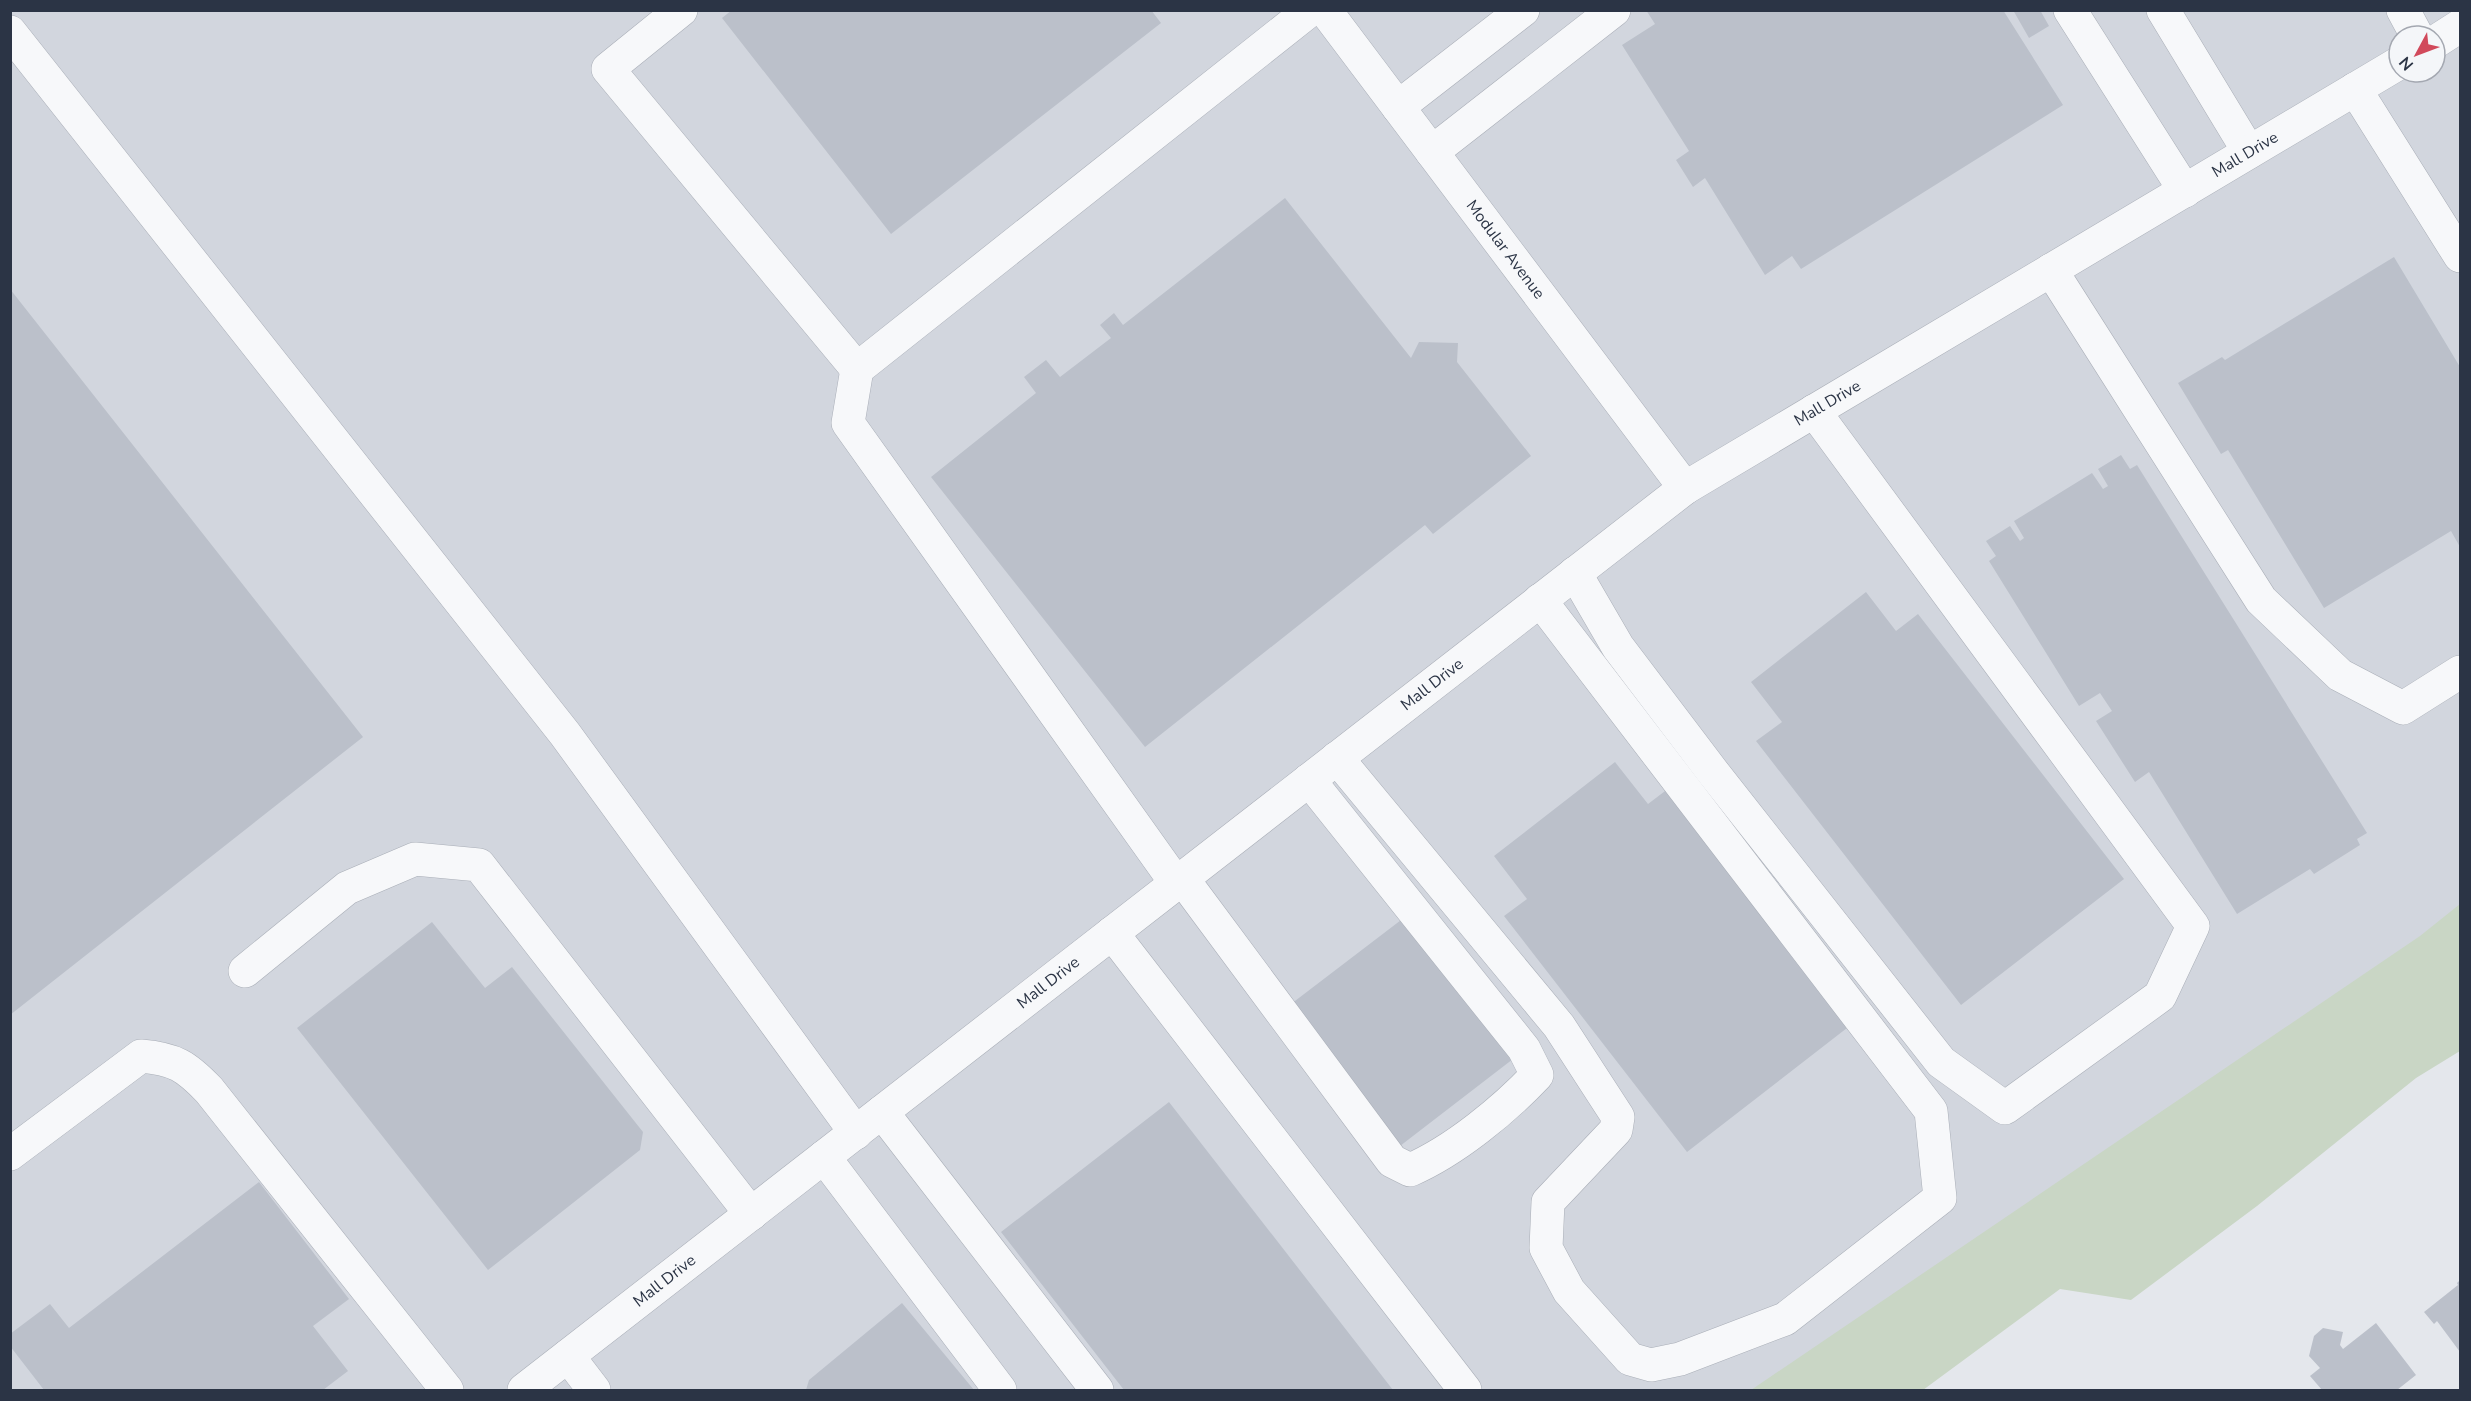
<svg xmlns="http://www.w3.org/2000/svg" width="2471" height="1401" font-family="'Nunito Sans',sans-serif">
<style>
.built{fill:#d2d6de;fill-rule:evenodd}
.green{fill:#c9d6c5}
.building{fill:#bbc0ca}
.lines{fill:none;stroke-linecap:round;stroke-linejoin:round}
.minor-casing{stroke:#a9aeb7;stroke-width:34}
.minor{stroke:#f7f8fa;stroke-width:33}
.labels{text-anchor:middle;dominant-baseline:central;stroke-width:4.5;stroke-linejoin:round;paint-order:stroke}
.street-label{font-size:16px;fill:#2b3445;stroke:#f4f6f9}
</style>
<rect width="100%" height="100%" fill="#e4e7ec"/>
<path class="built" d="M10 11H2460V995L1874 1390H11ZM2399 36H2435V72H2399Z"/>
<path class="green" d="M2460 904V1051L2416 1078 2257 1206 2131 1300 2060 1289 1923 1390H1751L2420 936Z"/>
<path class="building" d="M732 10H1151L1161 23 891 234 722 18Z
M1646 10H2003L2063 105 1801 269 1792 256 1765 275 1705 178 1693 187 1676 160 1689 151 1622 45 1655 24Z
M2013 10H2040L2049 26 2029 38Z
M1285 198 1411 358 1419 342 1458 343 1457 362 1531 456 1433 534 1425 525 1145 747 931 477 1036 393 1024 377 1046 360 1060 377 1111 338 1100 325 1114 313 1123 325Z
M2394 257 2460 367V547L2451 531 2324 608 2228 450 2221 454 2178 383 2222 357 2225 360Z
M10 289 363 737 10 1015Z
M2121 455 2130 469 2137 465 2367 833 2357 839 2360 845 2314 874 2310 869 2237 914 2149 772 2135 782 2096 721 2112 711 2100 693 2079 706 1989 561 1996 556 1986 541 2010 526 2020 541 2024 538 2014 521 2092 473 2103 489 2108 486 2098 469Z
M1866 592 1896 631 1918 614 2124 879 1961 1005 1756 741 1782 722 1751 682Z
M1615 762 1648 804 1673 785 1856 1021 1687 1152 1504 916 1527 899 1494 856Z
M1405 917 1513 1059 1400 1146 1291 1004Z
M432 922 485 988 512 967 643 1132 640 1150 488 1270 297 1028Z
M1169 1102 1393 1390H1124L1001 1232Z
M259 1182 349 1299 313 1326 348 1371 323 1390H44L10 1346V1334L50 1304 69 1328Z
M2460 1280V1352L2437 1321 2434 1324 2424 1312 2458 1285 2457 1283Z
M902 1303 974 1390H806L809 1380Z
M2376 1323 2416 1375 2397 1390H2322L2310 1376 2320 1368 2309 1356 2314 1336 2323 1328 2343 1332 2340 1345 2343 1349Z"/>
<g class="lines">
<defs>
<g id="minor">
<path d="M681 10 608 69 857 369"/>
<path id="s1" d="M1325 10 1685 488"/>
<path d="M2070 10 2185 191"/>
<path d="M2163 10 2249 152"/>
<path d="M2403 10 2417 36"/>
<path d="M10 32 565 734 856 1133"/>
<path d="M2435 42 2460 26"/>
<path d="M2355 89 2460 256"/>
<path d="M1398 107 1523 10"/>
<path d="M1432 152 1614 10"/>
<path d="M2051 270 2261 600 2340 675 2403 708 2460 672"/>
<path d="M1575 573 1618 647 1712 771 1941 1062 2005 1108 2160 996 2193 926 1814 411"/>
<path d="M1337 758 1559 1026 1618 1117 1616 1130 1548 1202 1546 1248 1569 1291 1630 1359 1651 1365 1680 1359 1785 1319 1940 1198 1931 1111 1540 600"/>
<path d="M1182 878 1392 1161 1410 1170C1454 1151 1504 1110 1537 1075L1524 1049 1309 780"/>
<path d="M1176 883 848 423 857 369 1310 10"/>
<path d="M1112 933 1465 1390"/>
<path d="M245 971 347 888 415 859 479 865 751 1214"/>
<path d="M882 1112 1097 1390"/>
<path d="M10 1154 141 1056C175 1059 186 1066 209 1090L447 1390"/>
<path d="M824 1157 1000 1390"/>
<path d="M568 1356 594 1390"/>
<path id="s2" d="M524 1390 1685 488 2399 63"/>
</g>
</defs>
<use href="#minor" class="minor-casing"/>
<use href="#minor" class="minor"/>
</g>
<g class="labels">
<g class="street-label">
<text stroke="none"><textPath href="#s2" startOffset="2122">Mall Drive</textPath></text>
<text stroke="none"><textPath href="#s1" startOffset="300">Modular Avenue</textPath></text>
<text stroke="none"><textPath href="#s2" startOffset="1636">Mall Drive</textPath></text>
<text stroke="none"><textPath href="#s2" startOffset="1150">Mall Drive</textPath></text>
<text stroke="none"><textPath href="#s2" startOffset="664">Mall Drive</textPath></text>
<text stroke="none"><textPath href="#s2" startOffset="178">Mall Drive</textPath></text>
</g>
</g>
<rect width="2471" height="1401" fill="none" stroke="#2b3445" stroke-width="24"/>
<g transform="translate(2417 54) rotate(229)"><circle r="28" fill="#f4f6f9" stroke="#a4a8b1" stroke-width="1.5"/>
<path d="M0-4.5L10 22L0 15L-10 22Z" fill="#d1495b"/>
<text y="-9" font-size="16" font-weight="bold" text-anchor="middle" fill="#2b3445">N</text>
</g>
</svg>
